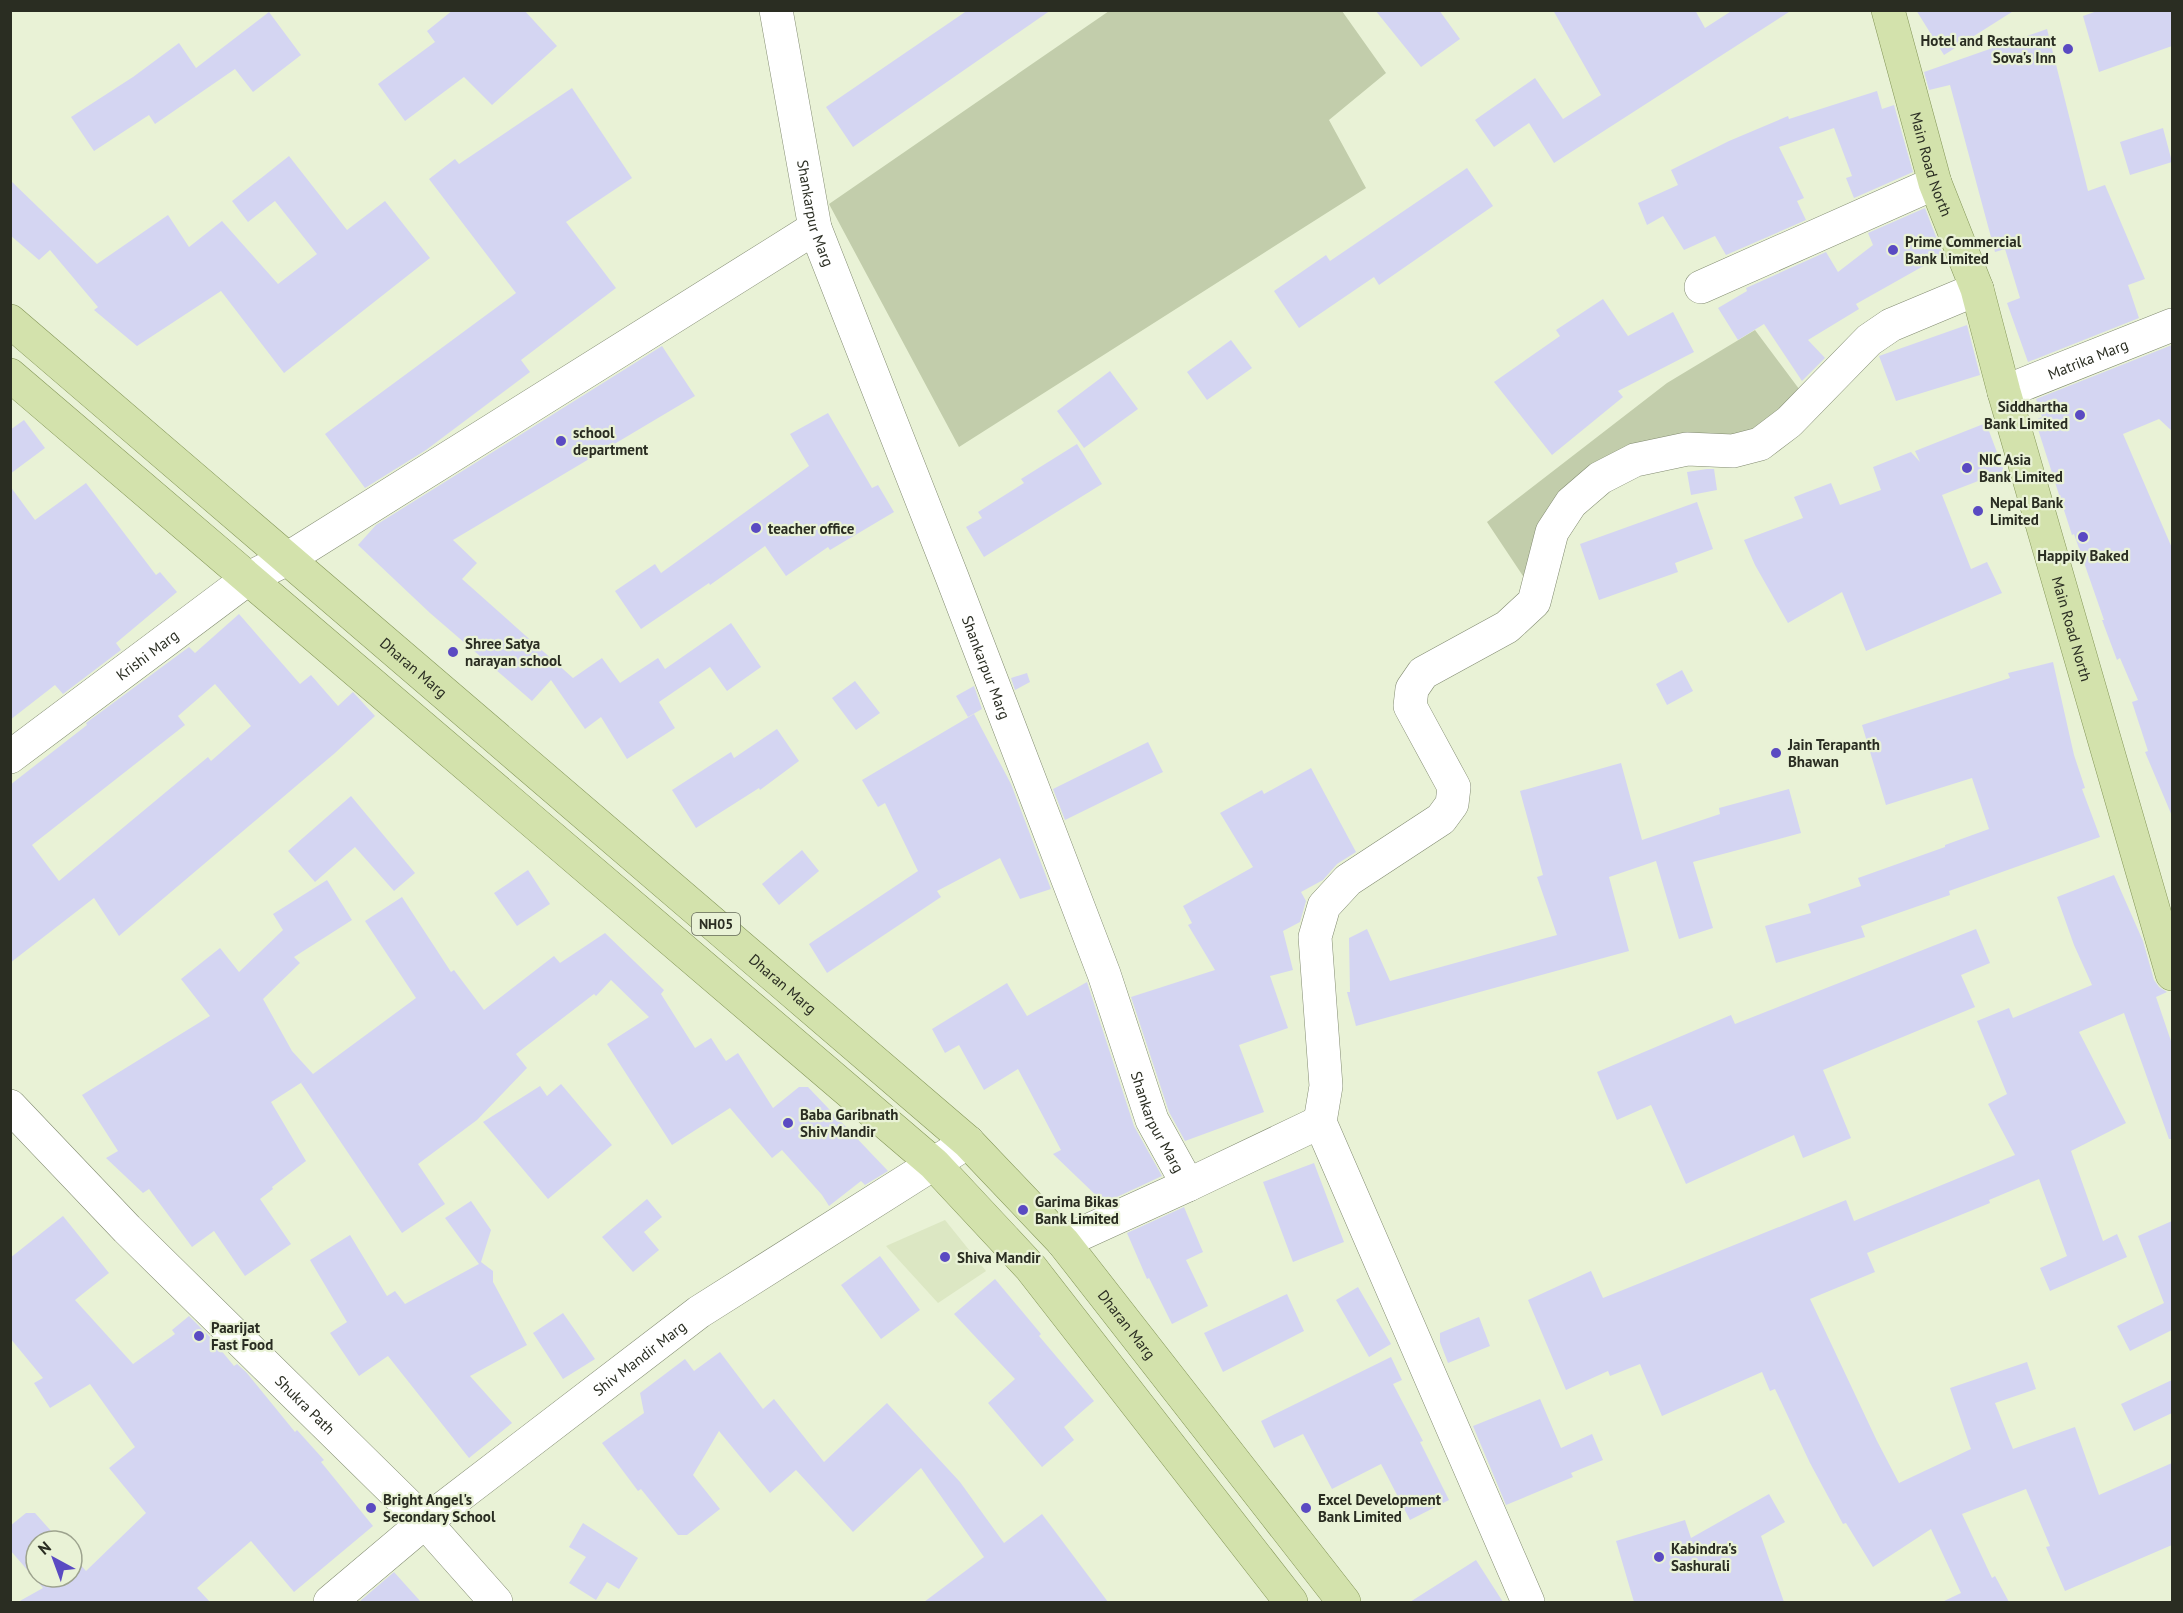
<svg xmlns="http://www.w3.org/2000/svg" width="2183" height="1613" font-family="'PT Sans',sans-serif">
<style>
.built{fill:#dce7c3}
.green{fill:#c2cdab}
.building{fill:#d4d5f2;fill-rule:evenodd}
.lines{fill:none;stroke-linecap:round;stroke-linejoin:round}
.street-casing{stroke:#828b71;stroke-width:34}
.secondary-casing{stroke:#828b71;stroke-width:34}
.primary-casing{stroke:#849658;stroke-width:34}
.street{stroke:#fff;stroke-width:33}
.secondary{stroke:#fff;stroke-width:33}
.primary{stroke:#d3e2ac;stroke-width:33}
.poi-dot{fill:#5a4ac2;stroke:#e9f2d6;stroke-width:2}
.labels{text-anchor:middle;dominant-baseline:central;stroke-width:4.5;stroke-linejoin:round;paint-order:stroke}
.shield{fill:#e9f2d6;stroke:#636858;stroke-width:1.5}
.shield-label{font-size:14px;font-weight:bold;fill:#2a2d22}
.poi-label{font-size:15px;font-weight:bold;fill:#2a2d22;stroke:#e9f2d6;text-anchor:start}
.street-label{font-size:15px;fill:#2a2d22;stroke:#e9f2d6}
</style>
<rect width="100%" height="100%" fill="#e9f2d6"/>
<path class="built" d="M945 1220 986 1271 938 1303 886 1246Z"/>
<path class="green" d="M1109 11H1342L1386 73 1329 120 1366 188 959 447 829 204Z
M1755 330 1811 405 1779 432 1628 465 1583 497 1535 594 1487 522 1667 383Z"/>
<path class="building" d="M453 10H524L557 46 492 105 464 77 405 121 378 84 435 42 427 31Z
M968 10H1051L853 147 826 107Z
M1375 10H1439L1460 39 1421 67Z
M1553 10H1695L1705 28 1733 10H1792L1554 163 1529 123 1494 147 1475 120 1535 78 1563 119 1601 95Z
M1916 10H2015L1944 55Z
M2100 10H2172V46L2099 72 2083 16Z
M269 12 301 55 253 92 235 69 155 124 149 115 94 151 71 117 133 77 179 43 196 68Z
M2047 29 2088 191 2105 185 2145 279 2128 285 2139 318 2028 362 2007 303 2020 298 2005 249 1995 252 1950 85 1929 90 1924 72Z
M572 88 632 178 566 222 616 288 521 360 530 372 426 450 365 488 325 434 516 293 429 179 455 159 459 164Z
M1877 91 1882 109 1894 105 1913 172 1854 198 1846 178 1852 176 1834 128 1779 147 1804 198 1797 201 1806 220 1726 255 1715 236 1684 250 1663 216 1647 225 1638 203 1678 185 1671 170 1729 141 1788 116 1789 119Z
M2163 128 2172 162 2130 175 2120 142Z
M289 156 347 230 385 201 430 258 284 373 221 291 137 346 94 310 98 307 50 250 39 260 10 235V180L97 264 168 215 189 247 222 221 278 284 317 254 275 201 248 222 232 201Z
M1467 168 1493 206 1379 285 1374 277 1299 328 1274 291 1326 255 1330 261Z
M1925 208 1943 255 1856 304 1859 309 1808 340 1825 358 1802 381 1764 324 1738 340 1718 308 1747 291 1746 288 1826 252 1838 272 1873 245 1868 233Z
M1603 299 1628 336 1673 312 1694 352 1618 391 1623 397 1552 455 1494 382 1560 336 1556 330Z
M1967 325 1980 375 1896 401 1879 356Z
M1231 340 1252 368 1207 400 1187 372Z
M2172 345V431L2159 419 2123 434 2172 548V816L2145 752 2148 751 2132 702 2138 700 2120 658 2117 660 2102 620H2104L2074 534 2072 535 2035 420 2042 417 2036 399Z
M662 346 695 396 453 540 477 563 462 579 573 678 602 658 620 683 658 658 665 669 731 623 761 667 727 691 710 667 659 702 675 728 627 759 601 717 585 729 551 680 532 701 430 613 358 545 376 525Z
M1110 371 1138 409 1084 448 1057 411Z
M828 413 872 488 878 485 894 512 830 550 828 547 786 576 765 546 710 585 709 583 641 629 615 591 655 564 661 573 809 466 790 434Z
M24 420 45 448 10 474V430Z
M1986 423 2004 471 1942 495 1971 569 1987 562 2002 593 1866 651 1842 592 1788 623 1755 565 1744 540 1803 518 1794 497 1831 483 1840 505 1881 490 1873 467 1911 452 1920 462 1915 451Z
M1077 444 1102 484 984 557 966 527 982 518 978 512 1024 483 1021 479Z
M1707 469H1714L1717 490 1691 495 1687 472Z
M86 483 156 575 160 572 177 592 116 643 121 650 63 694 55 685 10 720V486L35 520Z
M1697 502 1713 549 1675 563 1678 572 1599 600 1580 544Z
M239 614 300 684 311 675 338 706 353 692 375 716 335 753 119 936 94 898 10 963V785L87 725 86 723 189 647 195 653ZM215 684 251 726 211 761 208 757 59 881 32 845 185 725 178 716Z
M2053 662 2074 755 2085 788 2082 789 2100 837 1949 891 1950 895 1861 926 1865 937 1776 963 1765 926 1811 913 1808 904 1861 886 1858 878 1945 847V845L1989 829 1972 778 1886 805 1862 725 2010 678 2008 673Z
M1682 670 1693 691 1667 705 1656 684Z
M1027 673 1030 682 1015 690 1011 678Z
M855 681 880 713 856 730 832 698Z
M974 686 982 709 968 717 956 696Z
M974 714 1011 784 1051 889 1020 899 1000 858 937 891 941 897 827 973 809 944 918 871 885 803 878 807 862 780Z
M777 729 799 761 760 790 759 788 696 828 672 790 731 752 734 758Z
M1148 742 1163 772 1065 820 1053 789Z
M1621 763 1642 840 1720 814 1719 808 1789 789 1801 833 1693 862 1713 928 1679 939 1656 861 1609 877 1629 951 1356 1026 1347 992H1350L1349 938 1367 929 1390 981 1557 935 1537 877 1543 875 1520 791Z
M1311 768 1356 852 1337 864 1323 880 1301 892 1306 901 1300 922 1283 931 1293 970 1270 976 1288 1028 1239 1045 1264 1112 1185 1141 1169 1112 1131 997 1215 970 1188 925 1192 923 1183 906 1253 867 1220 813 1262 790 1264 794Z
M351 796 415 873 394 891 355 847 315 882 288 851Z
M802 850 819 871 779 905 762 884Z
M528 870 550 904 517 926 494 893Z
M2114 875 2143 941 2154 980 2159 987 2167 992 2156 997 2172 1044V1139H2169L2124 1013 2079 1032 2126 1123 2071 1151 2103 1241 2117 1234 2127 1257 2050 1291 2040 1268 2067 1256 2039 1179 1989 1200 1990 1203 1867 1253 1875 1272 1810 1299 1877 1441 1899 1483 1971 1449 1950 1388 2027 1362 2036 1389 1995 1403 2013 1449 2075 1427 2099 1495 2172 1463V1545L2065 1591 2046 1547 2050 1546 2026 1489 1962 1514 1992 1578 1995 1576 2009 1602H1942L1961 1593 1931 1529 1873 1567 1846 1523 1843 1524 1810 1463 1775 1389 1770 1391 1762 1372 1662 1416 1640 1364 1610 1376 1608 1371 1566 1390 1528 1300 1591 1271 1603 1298 1846 1200 1854 1221 2015 1155 1988 1104 2007 1094 1977 1021 2009 1008 2013 1018 2092 985 2074 945 2057 897Z
M327 880 352 920 294 957 300 963 263 999 292 1051 313 1074 416 998 365 921 402 897 451 972 454 970 484 1010 554 956 560 963 605 933 664 990 661 994 695 1048 711 1038 726 1061 738 1053 773 1108 799 1087H808L888 1171 865 1185 861 1181 829 1206 822 1195 782 1150 772 1158 730 1108 672 1145 607 1044 649 1017 611 980 596 996 594 994 516 1054 527 1068 477 1120 418 1164 445 1204 402 1233 301 1083 307 1079 271 1102 306 1161 272 1187 273 1189 260 1199 291 1244 245 1276 214 1231 192 1247 149 1189 143 1193 106 1158 118 1151 82 1095 210 1016 181 979 220 948 239 972 283 930 273 914Z
M1976 929 1990 963 1961 975 1975 1007 1823 1070 1851 1138 1803 1158 1794 1135 1686 1184 1651 1105 1617 1120 1597 1072 1731 1015 1735 1024Z
M1087 982 1134 1126 1162 1176 1104 1203 1053 1154 1061 1150 1018 1069 984 1090 959 1045 945 1053 932 1029 1007 983 1027 1016Z
M561 1084 612 1145 548 1199 483 1122 540 1086 547 1096Z
M1314 1163 1344 1242 1293 1262 1263 1182Z
M647 1199 662 1217 644 1232 659 1250 633 1272 602 1237Z
M471 1201 491 1230 481 1262 493 1271V1282L527 1345 470 1376 512 1423 469 1458 388 1356 359 1376 330 1333 347 1322 310 1260 350 1235 387 1296 395 1291 405 1304 479 1264 445 1218Z
M1184 1207 1203 1252 1186 1260 1208 1306 1172 1324 1149 1278 1147 1279 1127 1233Z
M63 1216 109 1273 75 1300 133 1364 175 1334 172 1330 189 1316 210 1337 234 1366 237 1364 246 1372 295 1432 297 1430 324 1460 321 1462 373 1526 294 1592 251 1541 197 1588 210 1602H18L43 1588 10 1550V1526L26 1513H35L60 1541H36V1577H72V1555L86 1571 146 1513 109 1468 135 1447 90 1384 50 1408 34 1383 43 1378 10 1338V1258Z
M2172 1221V1330L2130 1351 2117 1326 2164 1303 2138 1236Z
M880 1256 920 1310 881 1339 841 1285Z
M995 1279 1041 1334 1039 1336 1094 1401 1064 1427 1074 1440 1042 1467 988 1403 1015 1379 954 1314Z
M1358 1287 1391 1344 1369 1357 1336 1300Z
M1287 1294 1304 1331 1223 1372 1204 1333Z
M563 1313 595 1359 563 1379 533 1333Z
M1479 1317 1490 1346 1448 1363 1440 1342V1333Z
M720 1352 763 1409 774 1399 824 1462 887 1403 960 1482 1004 1543 1042 1514 1108 1602H924L984 1557 921 1468 853 1532 796 1470 770 1493 719 1431 693 1475 720 1509 687 1535H678L641 1489 638 1491 602 1443 644 1413 640 1393 685 1359 694 1371Z
M1391 1357 1402 1380 1393 1384 1423 1441 1420 1442 1449 1500 1410 1520 1381 1464 1332 1489 1303 1434 1274 1448 1261 1421Z
M2172 1380V1413L2134 1431 2121 1404Z
M1540 1399 1561 1448 1592 1434 1603 1460 1571 1473 1573 1477 1506 1505 1473 1426Z
M1769 1494 1785 1522 1761 1536 1784 1602H1634L1616 1541 1685 1520 1691 1538Z
M583 1523 638 1558 619 1589 607 1582 596 1600 569 1583 586 1557 569 1547Z
M1476 1560 1503 1602H1410Z
M394 1572 421 1602H359Z"/>
<g class="lines">
<defs>
<g id="street">
<path id="s1" d="M776 10 815 228 952 577 1104 974 1152 1120 1188 1185 1063 1242"/>
<path d="M1701 287 1935 183"/>
<path id="s2" d="M2004 392 2172 325"/>
<path d="M287 559 815 228"/>
<path id="s3" d="M10 1106 127 1229 425 1522 496 1602"/>
<path d="M1188 1185 1320 1122"/>
<path id="s4" d="M330 1602 425 1522 699 1312 968 1142"/>
<path d="M1528 1602 1320 1122 1326 1086 1315 937 1324 906 1348 880 1441 819 1452 804 1454 787 1410 706 1412 689 1423 673 1507 627 1534 602 1552 532 1571 503 1600 478 1635 460 1687 449 1733 451 1760 444 1789 422 1869 340 1891 325 1977 289"/>
</g>
<g id="secondary">
<path id="s5" d="M10 757 249 578 287 559"/>
</g>
<g id="primary">
<path id="s6" d="M1888 10 1935 183 1977 289 2004 392 2172 974"/>
<path id="s7" d="M10 321 968 1142 1063 1242 1344 1602"/>
<path d="M10 375 934 1164 1031 1268 1291 1602"/>
</g>
</defs>
<use href="#street" class="street-casing"/>
<use href="#secondary" class="secondary-casing"/>
<use href="#primary" class="primary-casing"/>
<use href="#street" class="street"/>
<use href="#secondary" class="secondary"/>
<use href="#primary" class="primary"/>
</g>
<g class="poi-dot">
<circle cx="2068" cy="49" r="6"/>
<circle cx="1893" cy="250" r="6"/>
<circle cx="2080" cy="415" r="6"/>
<circle cx="561" cy="441" r="6"/>
<circle cx="1967" cy="468" r="6"/>
<circle cx="1978" cy="511" r="6"/>
<circle cx="756" cy="528" r="6"/>
<circle cx="2083" cy="537" r="6"/>
<circle cx="453" cy="652" r="6"/>
<circle cx="1776" cy="753" r="6"/>
<circle cx="788" cy="1123" r="6"/>
<circle cx="1023" cy="1210" r="6"/>
<circle cx="945" cy="1257" r="6"/>
<circle cx="199" cy="1336" r="6"/>
<circle cx="371" cy="1508" r="6"/>
<circle cx="1306" cy="1508" r="6"/>
<circle cx="1659" cy="1557" r="6"/>
</g>
<g class="labels">
<rect class="shield" x="692" y="913" width="48" height="22" rx="4.5"/>
<g class="shield-label">
<text x="716" y="924">NH05</text>
</g>
<g class="poi-label">
<text x="2056" y="40" text-anchor="end">Hotel and Restaurant<tspan x="2056" dy="17">Sova's Inn</tspan></text>
<text x="1905" y="241">Prime Commercial<tspan x="1905" dy="17">Bank Limited</tspan></text>
<text x="2068" y="406" text-anchor="end">Siddhartha<tspan x="2068" dy="17">Bank Limited</tspan></text>
<text x="573" y="432">school<tspan x="573" dy="17">department</tspan></text>
<text x="1979" y="459">NIC Asia<tspan x="1979" dy="17">Bank Limited</tspan></text>
<text x="1990" y="502">Nepal Bank<tspan x="1990" dy="17">Limited</tspan></text>
<text x="768" y="528">teacher office</text>
<text x="2083" y="555" text-anchor="middle">Happily Baked</text>
<text x="465" y="643">Shree Satya<tspan x="465" dy="17">narayan school</tspan></text>
<text x="1788" y="744">Jain Terapanth<tspan x="1788" dy="17">Bhawan</tspan></text>
<text x="800" y="1114">Baba Garibnath<tspan x="800" dy="17">Shiv Mandir</tspan></text>
<text x="1035" y="1201">Garima Bikas<tspan x="1035" dy="17">Bank Limited</tspan></text>
<text x="957" y="1257">Shiva Mandir</text>
<text x="211" y="1327">Paarijat<tspan x="211" dy="17">Fast Food</tspan></text>
<text x="383" y="1499">Bright Angel's<tspan x="383" dy="17">Secondary School</tspan></text>
<text x="1318" y="1499">Excel Development<tspan x="1318" dy="17">Bank Limited</tspan></text>
<text x="1671" y="1548">Kabindra's<tspan x="1671" dy="17">Sashurali</tspan></text>
</g>
<g class="street-label">
<text stroke="none"><textPath href="#s6" startOffset="160">Main Road North</textPath></text>
<text stroke="none"><textPath href="#s1" startOffset="207">Shankarpur Marg</textPath></text>
<text stroke="none"><textPath href="#s2" startOffset="90">Matrika Marg</textPath></text>
<text stroke="none"><textPath href="#s6" startOffset="646">Main Road North</textPath></text>
<text stroke="none"><textPath href="#s5" startOffset="171">Krishi Marg</textPath></text>
<text stroke="none"><textPath href="#s7" startOffset="532">Dharan Marg</textPath></text>
<text stroke="none"><textPath href="#s1" startOffset="693">Shankarpur Marg</textPath></text>
<text stroke="none"><textPath href="#s7" startOffset="1018">Dharan Marg</textPath></text>
<text stroke="none"><textPath href="#s1" startOffset="1179">Shankarpur Marg</textPath></text>
<text stroke="none"><textPath href="#s7" startOffset="1504">Dharan Marg</textPath></text>
<text stroke="none"><textPath href="#s4" startOffset="394">Shiv Mandir Marg</textPath></text>
<text stroke="none"><textPath href="#s3" startOffset="420">Shukra Path</textPath></text>
</g>
</g>
<rect width="2183" height="1613" fill="none" stroke="#2a2d22" stroke-width="24"/>
<g transform="translate(54 1559) rotate(319)"><circle r="28" fill="#e9f2d6" stroke="#9da38e" stroke-width="1.5"/>
<path d="M0-4.5L10 22L0 15L-10 22Z" fill="#5a4ac2"/>
<text y="-9" font-size="16" font-weight="bold" text-anchor="middle" fill="#2a2d22">N</text>
</g>
</svg>
